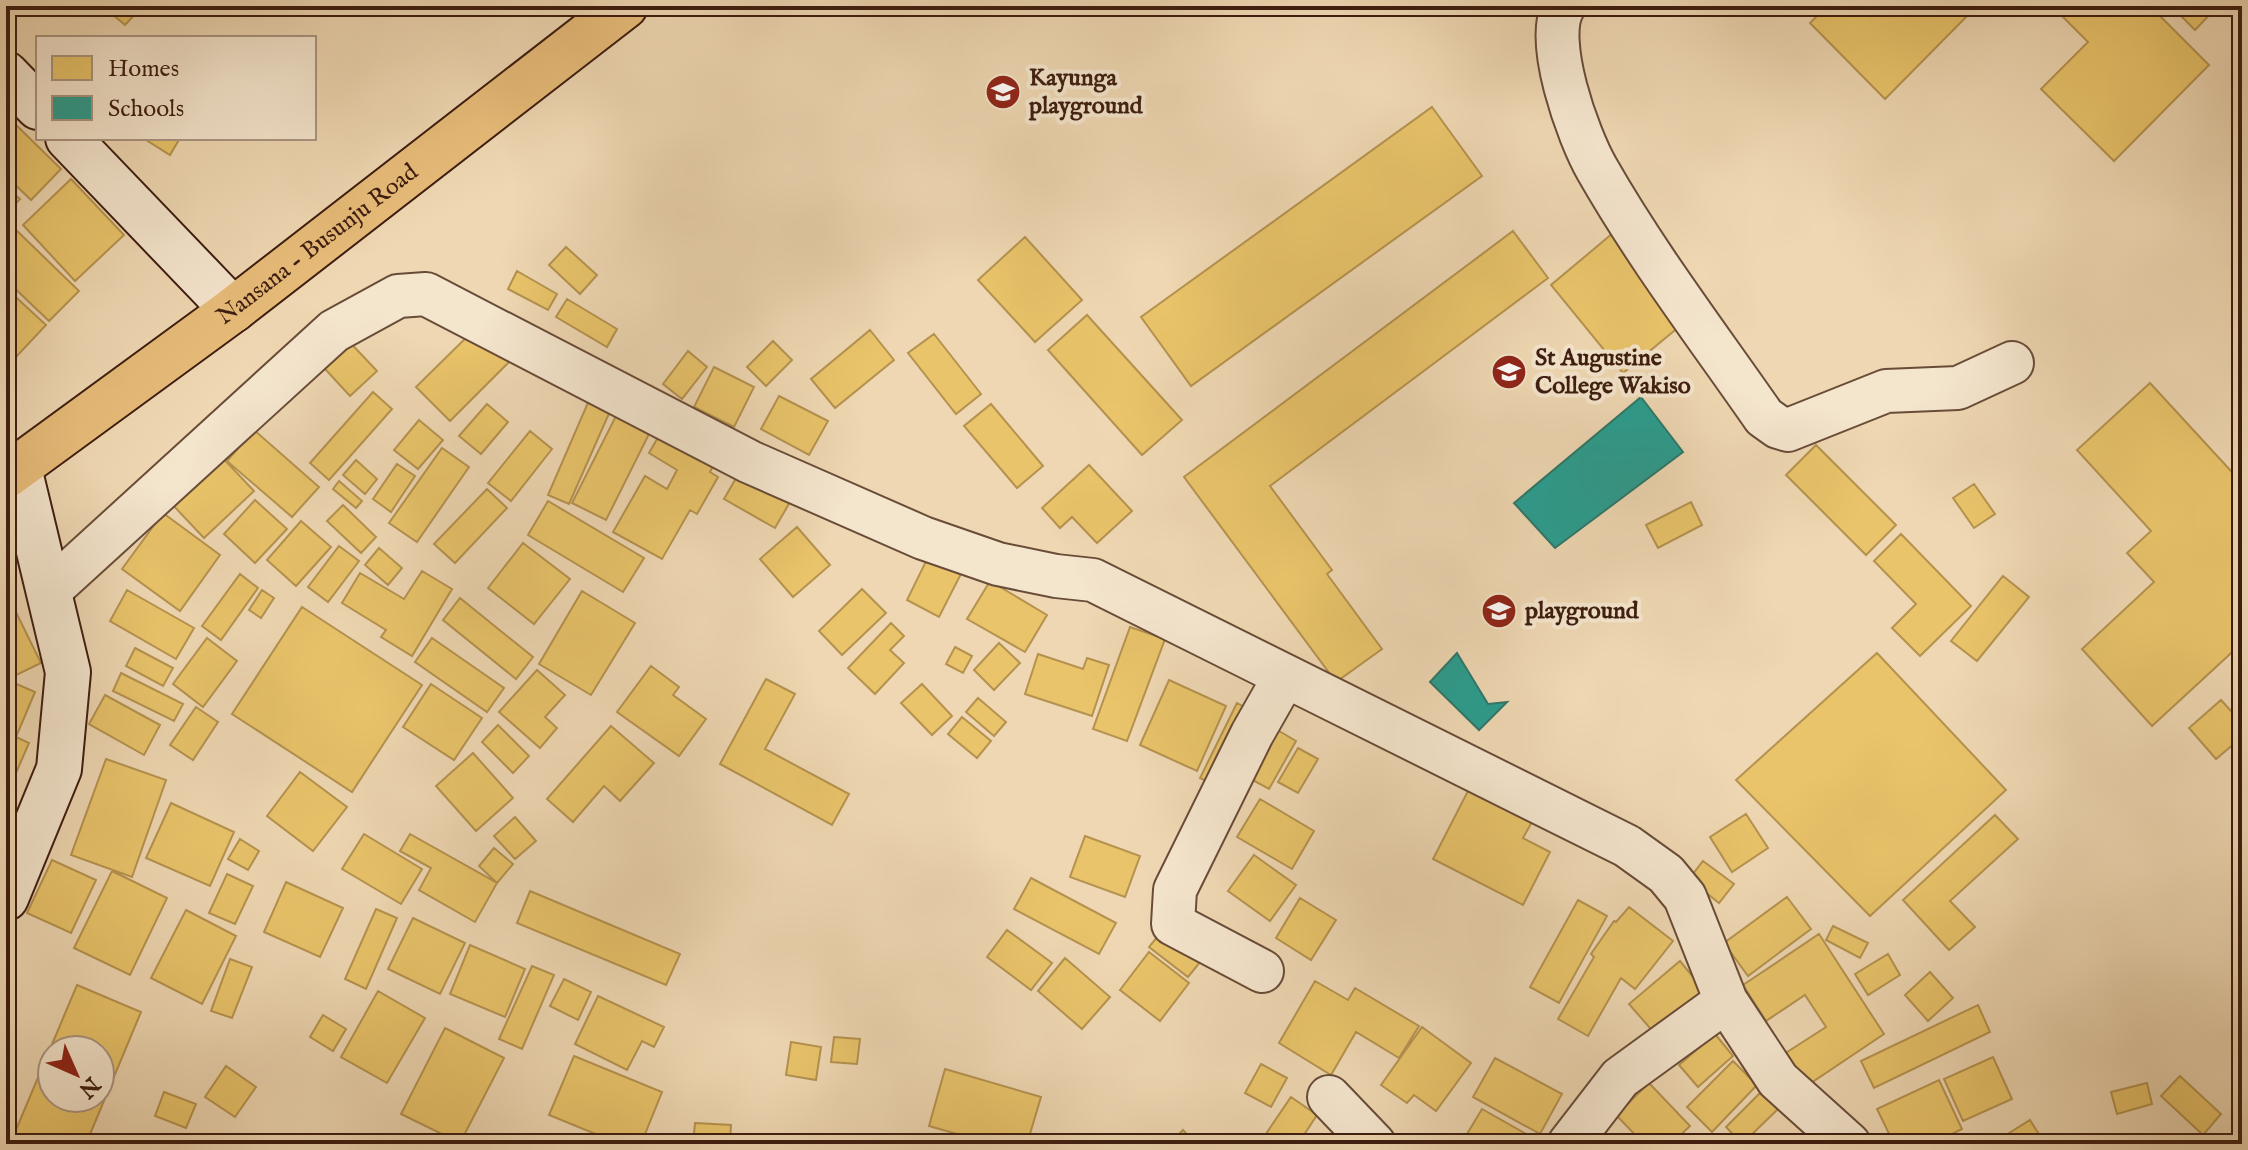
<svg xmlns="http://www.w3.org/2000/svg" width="2248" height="1150" font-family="'IM FELL English',serif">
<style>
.homes{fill:#e9c46a;stroke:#b5924f;stroke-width:2;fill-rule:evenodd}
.schools{fill:#2a9d8f;stroke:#307769;stroke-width:2}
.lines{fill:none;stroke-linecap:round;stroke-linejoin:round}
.street-casing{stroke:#694c38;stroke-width:46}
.secondary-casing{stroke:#3d1d10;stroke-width:48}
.primary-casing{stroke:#3d1d10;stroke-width:48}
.street{stroke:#f4e5cd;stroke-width:42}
.secondary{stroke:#f4e5cd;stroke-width:44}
.primary{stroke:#e7bc79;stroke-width:44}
.labels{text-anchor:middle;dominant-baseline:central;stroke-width:8;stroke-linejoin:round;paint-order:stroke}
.poi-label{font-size:24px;font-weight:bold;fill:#3d1d10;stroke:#f4e5cd;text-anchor:start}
.street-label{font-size:24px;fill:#3d1d10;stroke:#f4e5cd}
</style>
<rect width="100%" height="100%" fill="#eed7b2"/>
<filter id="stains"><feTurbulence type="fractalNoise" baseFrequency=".0025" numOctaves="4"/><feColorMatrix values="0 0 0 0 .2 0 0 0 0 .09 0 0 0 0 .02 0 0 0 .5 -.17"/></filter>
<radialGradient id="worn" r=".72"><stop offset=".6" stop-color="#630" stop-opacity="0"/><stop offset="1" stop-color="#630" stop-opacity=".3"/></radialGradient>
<path class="homes" d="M111 6H143L125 25 107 10Z
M1827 6H1977L1885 99 1810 23Z
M2052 6H2150L2209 65 2114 161 2041 89 2088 42Z
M2171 6H2213L2216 8 2195 30Z
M1432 107 1482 176 1191 386 1141 317Z
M6 115 61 169 31 200 6 176Z
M143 138H180L170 155Z
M71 179 124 235 75 281 23 225Z
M6 187 20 199 6 214Z
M12 226 79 291 49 321 6 280V233Z
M1513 231 1548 278 1270 486 1332 570 1327 574 1382 649 1336 682 1184 477Z
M1613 233 1686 321 1623 373 1551 285Z
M1025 237 1082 300 1035 342 978 280Z
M566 247 597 275 580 294 549 265Z
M517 271 557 294 548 310 508 289Z
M6 288 46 325 17 356 12 352 6 358Z
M567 299 617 329 607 347 556 317Z
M1087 315 1182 420 1142 455 1048 350Z
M478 326 511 360 450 421 416 387Z
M870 330 894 360 835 408 811 379Z
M342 334 377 371 350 396 315 358Z
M934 334 981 394 956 414 908 353Z
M773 341 792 360 766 386 747 367Z
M688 351 707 367 682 399 663 384Z
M714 367 754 387 734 427 694 407Z
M2150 383 2242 483V643L2152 726 2082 649 2154 582 2127 553 2151 531 2077 450Z
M593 391 615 400 569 504 548 495Z
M373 392 392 409 329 480 310 463Z
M779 396 828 421 809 455 761 429Z
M487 404 508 422 481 454 459 436Z
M991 404 1043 466 1017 488 964 426Z
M619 410 653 426 606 520 572 503Z
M419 420 443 440 418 469 394 450Z
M664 427 718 457 710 472 718 477 697 514 690 510 662 559 613 532 645 476 667 489 677 470 649 453Z
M254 430 319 487 292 517 227 461Z
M530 431 552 449 511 501 488 483Z
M1816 445 1896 525 1866 555 1786 475Z
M442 448 469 467 417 542 389 523Z
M218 453 254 491 204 538 169 501Z
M356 460 377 479 365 494 343 475Z
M397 464 415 476 391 512 373 499Z
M1089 465 1132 511 1097 543 1072 517 1060 528 1042 508Z
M743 466 794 495 775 528 724 499Z
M339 481 362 501 356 508 333 489Z
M1974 484 1995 514 1974 528 1953 498Z
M487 489 507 508 455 563 434 544Z
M255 500 287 529 255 563 224 534Z
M548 501 644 558 623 592 528 535Z
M1691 502 1702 525 1658 548 1646 525Z
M343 505 376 537 361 553 327 521Z
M163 513 220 555 180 611 122 569Z
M301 521 331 547 296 586 267 560Z
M797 527 830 565 793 597 760 559Z
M1901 534 1971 606 1920 656 1892 628 1916 604 1874 561Z
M523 543 570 579 534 624 488 588Z
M339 546 359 561 328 602 308 587Z
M379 548 402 568 388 585 365 565Z
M931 551 964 568 939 617 907 600Z
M422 571 452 589 412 656 381 637 386 630 342 603 360 573 404 599Z
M240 574 258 588 221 640 202 626Z
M2003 576 2029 597 1977 661 1951 641Z
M990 581 1047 615 1025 652 967 619Z
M862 589 886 613 842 655 819 631Z
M127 590 194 628 176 659 110 621Z
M262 590 274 598 261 618 249 610Z
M582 591 635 623 591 695 539 664Z
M460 598 533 657 516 679 443 620Z
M10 600 41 663 6 680V601Z
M302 607 422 685 352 792 232 714Z
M891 623 904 636 890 650 904 663 875 694 848 668Z
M1130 627 1165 639 1127 741 1093 729Z
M207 638 237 661 203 707 173 684Z
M432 638 504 688 487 712 415 662Z
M999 643 1020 663 994 690 974 670Z
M955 647 972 656 963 673 946 664Z
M135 648 173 668 163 686 126 666Z
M1877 653 2006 790 1870 916 1736 780Z
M1038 654 1083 669 1087 658 1109 665 1092 716 1025 694Z
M651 666 679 687 673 695 706 719 679 756 617 712Z
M537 670 565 695 545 717 557 728 540 748 499 712Z
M121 673 183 704 174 721 113 691Z
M766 679 795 694 765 749 849 794 832 825 720 764Z
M1169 680 1226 706 1197 771 1140 745Z
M12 682 35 692 16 737 29 743 6 796V695Z
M431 684 482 718 454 760 403 727Z
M922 684 952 716 932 735 901 703Z
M105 695 160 725 144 755 89 724Z
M978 698 1006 722 994 736 966 712Z
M2221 700 2242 723V737L2216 759 2189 728Z
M1237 703 1255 713 1219 787 1200 778Z
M196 707 218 722 193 760 170 745Z
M962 717 991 741 977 758 948 734Z
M498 725 529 756 513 773 482 742Z
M611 726 654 763 620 801 604 786 573 822 547 799Z
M1274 728 1296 741 1269 789 1247 777Z
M1298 748 1318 759 1298 793 1278 782Z
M473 753 513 798 476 831 436 786Z
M106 759 166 780 132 877 71 855Z
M300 772 347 807 313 851 267 816Z
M1470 787 1533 820 1523 838 1550 852 1523 905 1433 859Z
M1260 799 1314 831 1292 869 1237 837Z
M171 803 234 832 210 886 146 858Z
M1746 814 1768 848 1732 872 1710 837Z
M1995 815 2018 839 1950 901 1975 927 1949 950 1903 900Z
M515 817 536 841 515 859 494 836Z
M364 834 422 869 401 904 342 869Z
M410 834 497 883 475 922 419 890 431 868 400 851Z
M1085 836 1140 856 1125 897 1070 877Z
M240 839 259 851 248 870 228 859Z
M494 848 513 864 497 883 479 866Z
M1254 855 1296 885 1270 921 1228 891Z
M52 860 96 880 71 933 27 913Z
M1703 861 1734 884 1719 903 1689 879Z
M112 871 167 898 130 975 74 948Z
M227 874 253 886 235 924 209 913Z
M1031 878 1116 923 1099 954 1014 909Z
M286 882 343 908 320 957 264 932Z
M530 891 680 954 666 985 517 923Z
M1787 897 1811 929 1748 976 1724 943Z
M1300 898 1336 920 1311 960 1276 938Z
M1578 900 1607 916 1559 1003 1530 987Z
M1629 907 1673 941 1635 989 1621 978 1588 1036 1558 1019 1594 957 1591 954 1614 921 1616 922Z
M376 909 397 918 366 989 345 979Z
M186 910 236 936 202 1004 151 978Z
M413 918 465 943 440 994 388 969Z
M1833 926 1868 943 1860 958 1826 940Z
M1007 930 1052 963 1031 990 987 957Z
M1162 931 1201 961 1188 977 1149 947Z
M1819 934 1884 1034 1802 1089 1781 1056 1826 1027 1805 995 1766 1021 1743 985Z
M470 945 525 969 505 1017 450 994Z
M1149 952 1189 983 1160 1021 1120 990Z
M1888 954 1900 975 1868 995 1855 974Z
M1065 958 1110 997 1082 1029 1038 991Z
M230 959 252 967 232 1018 211 1011Z
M1680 961 1706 993 1656 1035 1629 1004Z
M532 966 554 975 522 1049 499 1039Z
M1930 972 1953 998 1928 1021 1905 995Z
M564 979 591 992 578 1020 550 1006Z
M1315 981 1348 1000 1355 988 1419 1026 1399 1058 1356 1032 1331 1075 1279 1043Z
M77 985 141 1012 86 1144H10ZM52 1050H100V1098H52Z
M378 991 425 1018 387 1083 341 1057Z
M598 996 664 1027 654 1047 642 1041 627 1070 575 1044Z
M1978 1005 1990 1032 1874 1088 1861 1061Z
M323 1015 346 1029 333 1051 310 1037Z
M1422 1027 1471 1063 1436 1111 1414 1095 1407 1103 1381 1085Z
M445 1028 504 1058 460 1143 401 1114Z
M1715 1034 1733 1056 1698 1087 1679 1065Z
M834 1037 860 1039 857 1064 831 1062Z
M791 1042 821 1047 816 1080 786 1075Z
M574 1056 662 1092 641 1144H620L549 1115Z
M1993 1057 2012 1099 1963 1121 1944 1079Z
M1495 1058 1562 1094 1540 1134 1473 1097Z
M1733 1061 1757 1085 1712 1132 1687 1107Z
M1261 1064 1287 1078 1271 1107 1245 1093Z
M226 1066 256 1087 235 1117 205 1097Z
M945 1069 1041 1097 1027 1144 1009 1139 1008 1144H992L929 1126Z
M2180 1076 2221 1114 2203 1135 2161 1096Z
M1939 1080 1962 1129 1932 1144H1894L1877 1109Z
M1649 1083 1690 1126 1671 1144H1644L1616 1115Z
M2147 1083 2152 1104 2117 1114 2111 1092Z
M164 1092 196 1104 186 1128 155 1116Z
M1761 1092 1778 1109 1742 1144 1726 1127Z
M1291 1097 1317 1115 1298 1144H1259Z
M1482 1109 1544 1144H1461Z
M2030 1120 2045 1144H2008L2003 1137Z
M695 1123 731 1125 730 1144H693Z
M1183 1130 1196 1144H1169Z
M172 1135 201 1142V1144H170Z"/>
<path class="schools" d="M1641 397 1683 452 1555 548 1514 503Z
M1457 653 1488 704 1507 702 1479 730 1430 682Z"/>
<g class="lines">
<defs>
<path id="street" d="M1564 6C1543 39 1578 136 1597 169 1646 255 1707 335 1764 417L1778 427 1788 430 1886 391 1958 388 2012 363
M49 591 334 331 398 296 426 294 750 462 923 538 998 564 1056 576 1093 580 1627 846 1666 874 1685 897 1726 1001 1778 1080 1849 1144
M1262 971 1173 924 1175 890 1252 734 1285 676
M1329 1097 1374 1144
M1569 1144 1620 1078 1726 1001"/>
<path id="secondary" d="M6 74 38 107
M68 138 233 310
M6 898 59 769 68 672 19 468"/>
<g id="primary">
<path id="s1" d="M6 476 233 310 625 6"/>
</g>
</defs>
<use href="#street" class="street-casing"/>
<use href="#secondary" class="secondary-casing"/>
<use href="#primary" class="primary-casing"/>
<use href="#street" class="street"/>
<use href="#secondary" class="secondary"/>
<use href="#primary" class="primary"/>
</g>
<defs>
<symbol id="school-disc" viewBox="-11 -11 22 22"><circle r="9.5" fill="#8f2418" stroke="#f4e5cd"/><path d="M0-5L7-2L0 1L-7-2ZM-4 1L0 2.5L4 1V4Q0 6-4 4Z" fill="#fff"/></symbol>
</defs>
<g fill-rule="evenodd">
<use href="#school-disc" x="983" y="72" width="40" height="40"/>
<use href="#school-disc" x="1489" y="352" width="40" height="40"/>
<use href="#school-disc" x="1479" y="591" width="40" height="40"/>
</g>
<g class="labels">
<g class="poi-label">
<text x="1029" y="78">Kayunga<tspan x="1029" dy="28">playground</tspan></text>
<text x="1535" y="358">St Augustine<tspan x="1535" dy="28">College Wakiso</tspan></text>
<text x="1525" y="611">playground</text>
</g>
<g class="street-label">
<text stroke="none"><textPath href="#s1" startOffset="388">Nansana - Busunju Road</textPath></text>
</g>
</g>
<rect width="2248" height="1150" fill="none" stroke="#eed7b2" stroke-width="32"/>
<rect x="8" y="8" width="2232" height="1134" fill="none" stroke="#3d1d10" stroke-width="4"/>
<rect x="16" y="16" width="2216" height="1118" fill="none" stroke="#3d1d10" stroke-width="2"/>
<rect x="36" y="36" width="280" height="104" fill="#f4e5cd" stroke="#ab9581" stroke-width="2"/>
<rect x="52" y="56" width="40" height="24" fill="#e9c46a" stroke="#ab9581" stroke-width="2"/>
<text x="108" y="76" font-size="24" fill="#3d1d10">Homes</text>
<rect x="52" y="96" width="40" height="24" fill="#2a9d8f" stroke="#ab9581" stroke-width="2"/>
<text x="108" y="116" font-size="24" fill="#3d1d10">Schools</text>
<g transform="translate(76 1074) rotate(135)"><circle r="38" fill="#f4e5cd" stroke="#ab9581" stroke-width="2"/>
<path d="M0-6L14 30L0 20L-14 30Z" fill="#8f2418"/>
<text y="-12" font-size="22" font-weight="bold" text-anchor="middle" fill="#3d1d10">N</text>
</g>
<rect width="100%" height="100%" filter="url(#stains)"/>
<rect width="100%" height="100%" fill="url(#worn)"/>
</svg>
